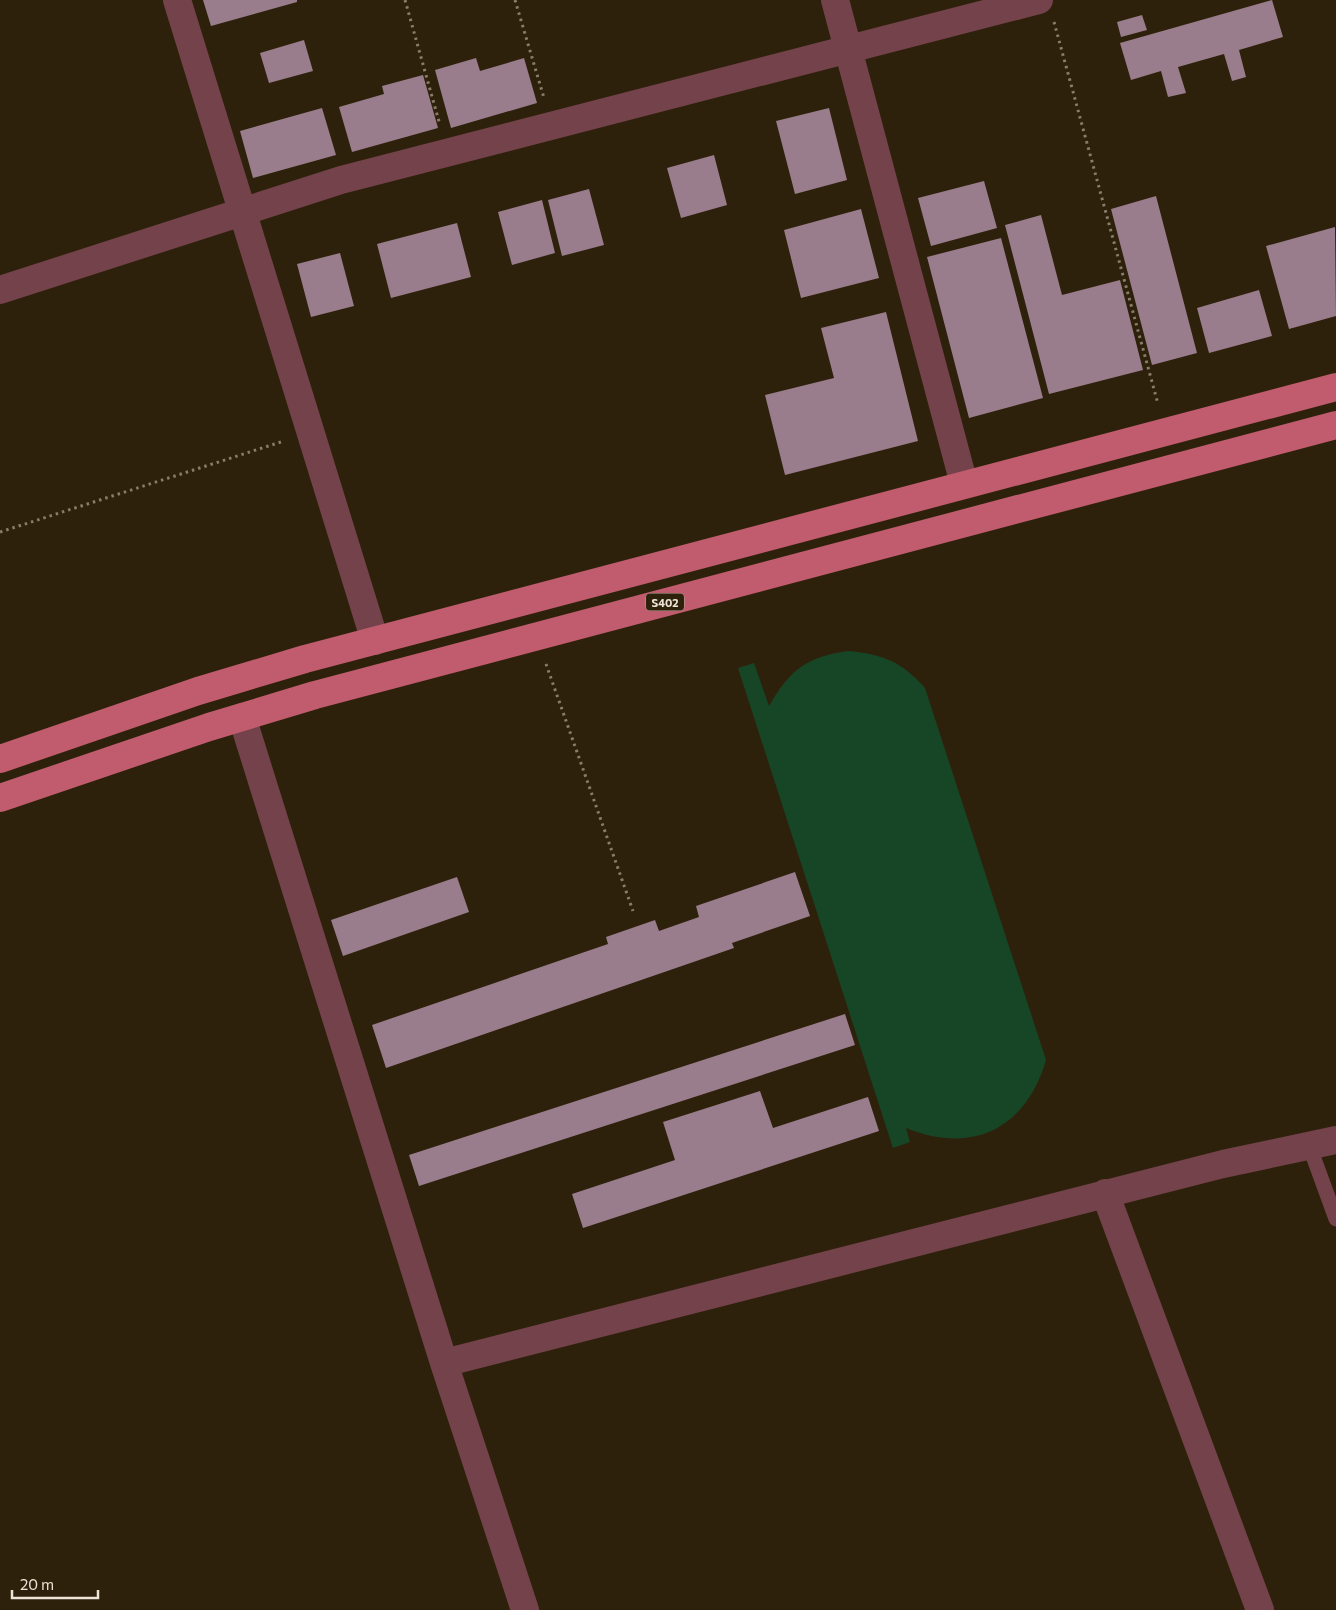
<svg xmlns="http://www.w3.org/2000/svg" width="1336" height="1610" font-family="Commissioner,sans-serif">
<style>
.green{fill:#174626}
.building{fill:#997d8c}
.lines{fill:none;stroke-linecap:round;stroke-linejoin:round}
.path{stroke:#887d6b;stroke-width:3;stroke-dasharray:2.5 4;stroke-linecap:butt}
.service{stroke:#73424a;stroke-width:15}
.minor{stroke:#73424a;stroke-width:28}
.primary{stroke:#c15c6e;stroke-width:28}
.labels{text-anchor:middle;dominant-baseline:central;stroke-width:5;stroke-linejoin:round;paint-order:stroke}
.shield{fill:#2e210b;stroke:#b3aa99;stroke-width:1}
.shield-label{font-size:11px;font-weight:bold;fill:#ece4d6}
</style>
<rect width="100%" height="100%" fill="#2e210b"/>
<path class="green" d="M848 651C883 654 902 662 925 688L1046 1060C1026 1129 972 1155 906 1128L910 1142 893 1148 738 668 754 663 769 706C790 670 806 657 848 651Z"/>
<path class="building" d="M203 0H297V2L211 26Z
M1272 0 1283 37 1239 50 1246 77 1232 81 1224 54 1178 67 1186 93 1168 97 1161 71 1131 80 1120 43Z
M1142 15 1147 30 1121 37 1117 22Z
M304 40 313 71 269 83 260 53Z
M476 58 480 71 524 58 537 103 451 128 435 70Z
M423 75 438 128 352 152 339 107 384 94 382 86Z
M322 108 336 155 253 178 240 131Z
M829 108 847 180 795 194 776 121Z
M714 155 727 205 681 218 667 168Z
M984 181 997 228 931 246 918 198Z
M589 189 604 245 562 256 548 200Z
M1156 196 1197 353 1152 365 1111 209Z
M542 200 555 253 512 265 498 212Z
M861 209 879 278 801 298 784 230Z
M1041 215 1062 295 1120 280 1143 370 1049 394 1005 225Z
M457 223 471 277 391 298 377 244Z
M1335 227 1336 316 1289 329 1266 246Z
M1001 238 1043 398 969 418 927 257Z
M340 253 354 306 311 317 297 264Z
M1259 290 1272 336 1209 353 1197 308Z
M886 312 918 441 785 475 765 395 834 378 821 328Z
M795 872 810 916 732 943 734 948 386 1068 372 1025 608 944 606 937 655 920 659 931 699 917 696 906Z
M457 877 469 912 343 956 331 920Z
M845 1014 855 1045 419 1186 409 1155Z
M760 1091 773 1128 868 1097 879 1131 583 1228 572 1194 675 1160 663 1122Z"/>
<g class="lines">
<path class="path" d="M405 0 440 125
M515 0 544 98
M1054 22 1158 404
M0 532 284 441
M546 664 633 911"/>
<path class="service" d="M1309 1145 1336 1219"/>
<path class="minor" d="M177 0 375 641
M835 0 964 484
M0 290 341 180 1039 0
M242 717 444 1363 525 1610
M1105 1193 1260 1610
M444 1363 1223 1164 1336 1140"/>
<path class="primary" d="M0 759 198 691 305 659 1336 387
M0 798 209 727 315 695 1336 425"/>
</g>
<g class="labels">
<rect class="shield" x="646" y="593.5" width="38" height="17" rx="4"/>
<g class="shield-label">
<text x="665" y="602">S402</text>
</g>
</g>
<path d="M12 1590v8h86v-8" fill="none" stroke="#ece4d6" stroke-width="2.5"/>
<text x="20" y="1590" font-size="15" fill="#ece4d6" stroke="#2e210b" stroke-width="4" paint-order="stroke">20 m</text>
</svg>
